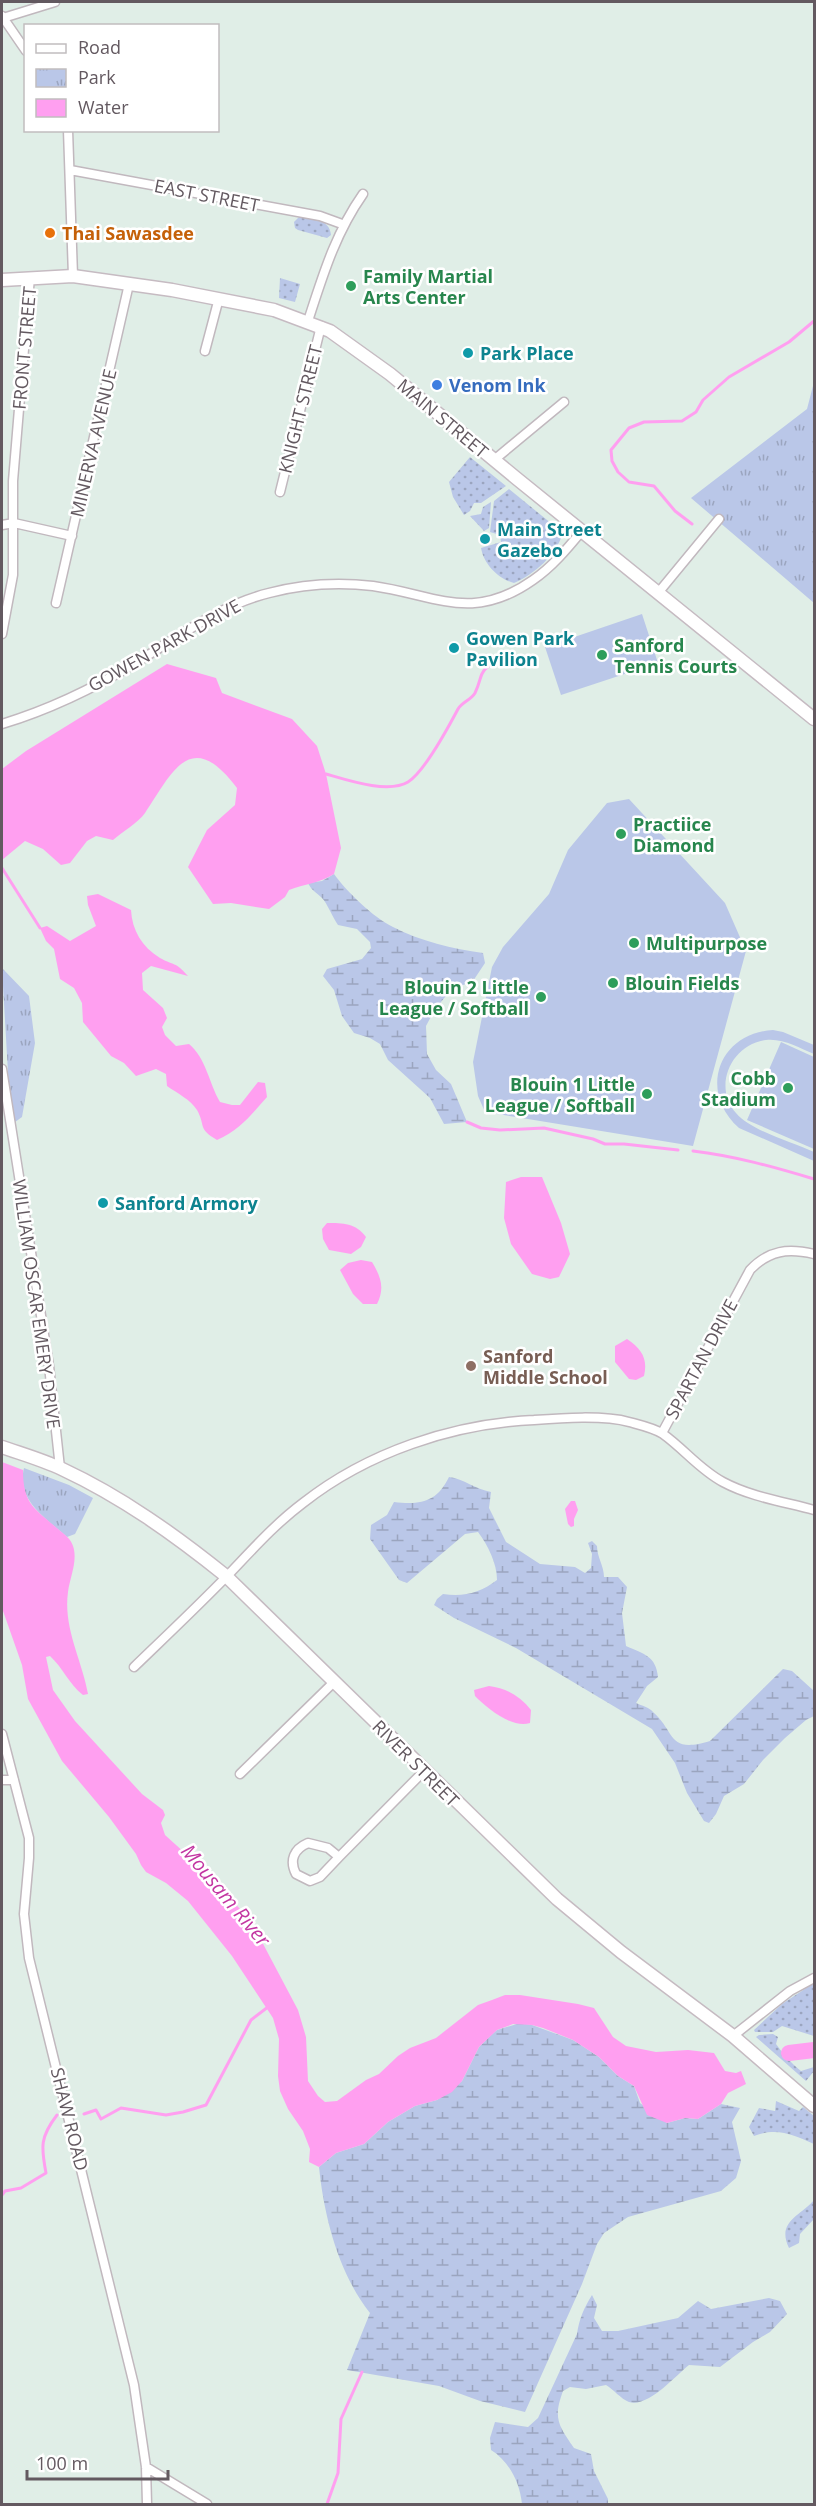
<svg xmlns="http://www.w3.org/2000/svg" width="816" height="2506" font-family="'Open Sans',sans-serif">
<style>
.grass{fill:url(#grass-dots)}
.wetland{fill:url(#wetland-marsh)}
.park{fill:url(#park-tufts)}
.pitch{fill:#bac7e8}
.water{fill:#ff9ff0}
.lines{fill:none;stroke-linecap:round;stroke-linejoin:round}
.stream{stroke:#ff9ff0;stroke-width:3}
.river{stroke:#ff9ff0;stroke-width:16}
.street-casing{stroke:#c1b8be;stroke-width:11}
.secondary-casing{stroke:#c6bbc2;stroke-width:15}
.street{stroke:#fff;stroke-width:8}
.secondary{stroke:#fff;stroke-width:12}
.food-dot{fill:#e8710a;stroke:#fff;stroke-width:2}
.leisure-dot{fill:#2e9e5b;stroke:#fff;stroke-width:2}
.culture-dot{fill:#0f9aa8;stroke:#fff;stroke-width:2}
.shop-dot{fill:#3f7fe0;stroke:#fff;stroke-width:2}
.education-dot{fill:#8d6e63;stroke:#fff;stroke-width:2}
.labels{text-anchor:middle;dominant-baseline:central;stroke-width:5;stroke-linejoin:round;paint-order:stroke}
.street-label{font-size:18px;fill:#635960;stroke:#fff}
.food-label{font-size:18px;font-weight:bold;fill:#c56008;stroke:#fff;text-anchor:start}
.leisure-label{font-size:18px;font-weight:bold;fill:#27864d;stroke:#fff;text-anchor:start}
.culture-label{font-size:18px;font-weight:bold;fill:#0d838f;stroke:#fff;text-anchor:start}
.shop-label{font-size:18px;font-weight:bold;fill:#366cbe;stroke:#fff;text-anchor:start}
.education-label{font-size:18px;font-weight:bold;fill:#785e54;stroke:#fff;text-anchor:start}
.water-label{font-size:20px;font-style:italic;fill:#c336a2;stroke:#fff}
</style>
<defs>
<pattern id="grass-dots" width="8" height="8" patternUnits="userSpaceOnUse" patternTransform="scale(1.5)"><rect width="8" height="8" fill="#bac7e8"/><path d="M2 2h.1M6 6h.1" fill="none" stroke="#9ba5bf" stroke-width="1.8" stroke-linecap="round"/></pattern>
<pattern id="wetland-marsh" width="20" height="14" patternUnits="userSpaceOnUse" patternTransform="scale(1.5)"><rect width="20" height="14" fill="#bac7e8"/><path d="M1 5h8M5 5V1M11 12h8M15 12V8" fill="none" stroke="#9ba5bf"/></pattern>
<pattern id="park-tufts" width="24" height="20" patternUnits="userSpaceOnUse" patternTransform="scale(1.5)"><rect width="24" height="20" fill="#bac7e8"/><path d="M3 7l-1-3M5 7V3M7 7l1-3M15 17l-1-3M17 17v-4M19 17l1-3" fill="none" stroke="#9ba5bf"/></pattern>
</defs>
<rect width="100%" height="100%" fill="#e0eee7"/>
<path class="grass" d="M299 217C312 219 330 219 331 235L327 238 298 230 295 228 294 222Z
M280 278 300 284 295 302 279 298Z
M470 457 506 486 481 503H474L470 511 464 515 453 497 449 482Z
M509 489 563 533C556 555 535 574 514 583 499 579 484 565 481 548L501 542 500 535 490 532 494 501Z
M491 502 489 528 484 531 470 516 481 514 483 507Z
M814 1983V2036L782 2026 773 2032H755L754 2030 782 2004Z
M773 2034 778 2037 776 2044C784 2055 791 2063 801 2071L814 2067V2071L806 2081 756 2037 759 2035Z
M776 2101 799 2111 803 2107 814 2116V2144C794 2135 777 2127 754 2136L749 2127 759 2108 775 2111Z
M814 2200V2219L800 2234 799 2243 789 2248C776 2221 801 2216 814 2200Z"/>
<path class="wetland" d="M334 874C346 891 374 918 393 927 420 941 453 949 483 953L485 963 473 981 451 990 435 1009 426 1026 427 1054 436 1070 451 1084 467 1122 444 1124 430 1098 388 1060 380 1044 370 1038 354 1033 342 1016 334 990 323 976 327 969 362 959 371 948 370 942 357 929 338 925C333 918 327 903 322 898 316 892 312 891 308 883L322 881Z
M449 1477C464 1479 475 1489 491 1492L489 1508 506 1542 540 1564 575 1567 585 1573 591 1568 592 1554 588 1543 592 1541 597 1546C597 1557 604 1566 604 1577H618L627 1587 622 1613 626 1646C644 1654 656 1656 658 1677L647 1686 636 1703C642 1706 649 1707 653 1712 676 1732 667 1754 710 1741L783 1669 792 1671 814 1691V1716L806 1720 785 1738 763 1760 744 1784 724 1796 716 1814 709 1823 704 1821 687 1793 675 1763 652 1729 516 1648 454 1618 434 1605 437 1599 443 1594C464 1597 480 1593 497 1580 497 1564 488 1545 478 1532L465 1534 407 1583 399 1580 370 1539 371 1525 387 1515 394 1502C421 1505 437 1502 449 1477Z
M520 2023 532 2025 573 2040 599 2057 618 2076 634 2086 640 2103 667 2123 685 2118 698 2119 721 2104 740 2108 732 2122 741 2161 736 2178 721 2191 628 2217 604 2233 597 2244 582 2284 525 2412 480 2401 439 2386 347 2370 370 2313C339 2274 324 2217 319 2167L336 2153 364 2144 388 2122 415 2106 437 2100 462 2081 479 2047 489 2037 497 2030Z
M592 2295 597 2305 594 2318 602 2331H618L678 2318 698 2301 711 2309 769 2298 780 2301 787 2314 770 2332 753 2342 720 2367 689 2365C675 2376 648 2408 629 2402 621 2399 613 2389 606 2385L586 2389 570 2387 563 2391C553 2418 558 2425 574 2448L591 2454 594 2471 608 2499V2504H522C520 2483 509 2461 491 2450L490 2438 495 2422 528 2427 538 2418 577 2334C579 2319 584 2308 592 2295Z"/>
<path class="park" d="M814 382V603L691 498 807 409Z
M2 968 29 996 35 1043 22 1117 11 1125Z
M24 1468 69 1485 93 1498 75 1534 67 1537C46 1518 16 1501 24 1468Z"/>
<path class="pitch" d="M642 614 658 663 561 695 545 647Z
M629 799 725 903 746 951 693 1146 485 1112 478 1096 473 1062 492 967 503 947 549 894 568 850 607 803Z
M773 1030 783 1032 814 1045V1054C799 1048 783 1038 766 1040 732 1044 712 1086 736 1113 751 1131 793 1142 814 1152V1161L739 1128C698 1092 718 1033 773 1030Z
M781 1042 814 1057V1149L747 1120Z"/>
<path class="water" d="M167 664 216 678 222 693 292 719 317 746 326 774 341 848 334 874C320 883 304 884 289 890L285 897 269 909 231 903 213 904 188 867 207 830 235 805 237 788C191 727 173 771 145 813 138 823 122 832 113 840L96 836 87 841 70 863 61 865 43 849 25 841 2 860V769L26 751Z
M98 894 131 910C132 930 142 947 160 958 174 966 175 961 188 976L151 966 142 973 143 990 163 1008 167 1018 162 1027 165 1035 176 1046 189 1044C206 1058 209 1083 220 1102L232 1105H240L258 1082 265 1083 267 1097C251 1115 240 1130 217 1140 197 1128 206 1126 197 1110 191 1100 177 1093 167 1086L166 1074 156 1069 136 1076 124 1063 111 1056 83 1022 82 1003 74 988 60 979 54 949 46 941 40 928 47 926 70 941 96 926 88 905 87 896Z
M521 1177H542L561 1223 570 1254 559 1277 550 1279 532 1274 511 1244 504 1218 506 1182Z
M327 1223C343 1223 356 1223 366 1237L361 1247 351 1254 329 1250 323 1239 322 1229Z
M361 1260 372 1262C381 1277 385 1288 377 1304H363L353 1294 340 1270 348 1263Z
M627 1339C642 1349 648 1359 644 1376L636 1380 629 1379 615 1362V1346Z
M2 1462 23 1470C23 1504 34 1508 58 1529 64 1534 71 1539 73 1546 78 1561 70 1577 68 1592 63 1628 82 1660 88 1694L83 1695C69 1684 63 1668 50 1656L46 1657 53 1690 75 1721 142 1794 163 1810 165 1815 161 1823 165 1835 207 1873 251 1921 298 2010 306 2037 308 2081 318 2096 325 2102 337 2101 366 2080 379 2074 398 2056 410 2048 436 2038 478 2005 492 2000 505 1995H520L578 2004 594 2008 613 2037 626 2046 656 2052 688 2050 714 2053 725 2071 736 2073 741 2071 746 2084 728 2093 721 2104 698 2119 685 2118 667 2123 647 2115 634 2086 618 2076 599 2057 573 2040 543 2028 532 2025 513 2024 497 2030 479 2047 462 2081 452 2092 437 2100 415 2106 388 2122 364 2144 336 2153 319 2167 309 2162 310 2149 303 2131 288 2109 280 2091 278 2076 279 2039 273 2018 232 1956 188 1901 166 1883 146 1872 141 1865 136 1854 109 1817 62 1761 28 1699 22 1665 2 1608Z
M571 1501H575L578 1510 574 1519V1526L571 1527 568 1524 565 1509Z
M489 1686C506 1688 520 1696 531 1710L530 1723C512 1729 487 1708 475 1696L474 1690Z"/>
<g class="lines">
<path class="stream" d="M692 524 675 511 654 486 629 482 618 472 612 461 611 450 629 428 644 422 682 421 696 412 703 400 729 377 789 342 814 321
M326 774C347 780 388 794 408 782 424 772 449 726 458 709 462 702 471 700 475 693 484 674 476 674 497 660
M2 868 40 928
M467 1122 481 1128 500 1130 544 1128 593 1139 605 1144H624L678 1150
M693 1151C735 1156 774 1167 814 1179
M84 2114 96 2110 101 2119 121 2108 166 2115 183 2112 206 2105 251 2020 268 2007
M2 2195 5 2191 21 2188 46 2173C41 2147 40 2137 57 2115
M327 2504 338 2473 341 2419 362 2372"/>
<path class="river" d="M789 2053 814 2050"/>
<defs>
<path id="street" d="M2 16 26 51
M3 18 55 2
M68 130 73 276
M70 170 320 216 342 224
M308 321C323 275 335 234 363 194
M205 351 219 298
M494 460 564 402
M280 492 321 326
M2 525 14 523 72 536
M658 593 719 519
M56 603 129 284
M2 634 13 575V481L30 277
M2 724C48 710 96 687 137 662 180 636 220 605 269 593 303 584 338 582 373 586 436 595 472 623 533 580 552 567 567 549 581 532
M2 1069 49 1366 60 1468
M662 1433 750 1270C769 1250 788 1248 814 1254
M134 1667C165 1637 197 1607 228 1575 252 1550 275 1524 303 1503 368 1452 452 1424 534 1420 561 1418 604 1415 629 1422 640 1425 654 1428 663 1434 684 1449 700 1470 723 1482 751 1497 785 1502 814 1510
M2 1734 29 1838V1858L24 1914 29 1958 134 2385 146 2467 147 2504
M240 1774 334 1682
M2 1780H14
M308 1843 328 1848 339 1857 320 1877 310 1881 296 1874C289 1860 294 1849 308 1843Z
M339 1857 424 1771
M733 2036 790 1991 814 1978
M146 2467 207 2504"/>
<path id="secondary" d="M2 280 73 276 172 290 274 310 330 331 390 374 516 478 814 719
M2 1447C22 1454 43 1460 62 1469 122 1497 175 1535 226 1576L557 1899 621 1952 733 2036 814 2106"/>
</defs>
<use href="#street" class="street-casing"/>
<use href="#secondary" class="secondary-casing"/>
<use href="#street" class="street"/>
<use href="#secondary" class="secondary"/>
</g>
<circle class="food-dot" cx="50" cy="233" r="6"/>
<g class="leisure-dot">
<circle cx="351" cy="286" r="6"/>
<circle cx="602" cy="655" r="6"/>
<circle cx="621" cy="834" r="6"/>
<circle cx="634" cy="943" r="6"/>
<circle cx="613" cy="983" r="6"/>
<circle cx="541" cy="997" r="6"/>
<circle cx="788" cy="1088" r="6"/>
<circle cx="647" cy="1094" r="6"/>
</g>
<g class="culture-dot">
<circle cx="468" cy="353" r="6"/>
<circle cx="485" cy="539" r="6"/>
<circle cx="454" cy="648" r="6"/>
<circle cx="103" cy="1203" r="6"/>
</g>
<circle class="shop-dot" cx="437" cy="385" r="6"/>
<circle class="education-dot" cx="471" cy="1366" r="6"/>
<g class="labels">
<g class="street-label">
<text transform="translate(207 195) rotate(11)">EAST STREET</text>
<text transform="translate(24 348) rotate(-85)">FRONT STREET</text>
<text transform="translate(300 409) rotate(-76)">KNIGHT STREET</text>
<text transform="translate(443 418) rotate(40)">MAIN STREET</text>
<text transform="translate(93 443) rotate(-77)">MINERVA AVENUE</text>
<text transform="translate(164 645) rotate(-29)">GOWEN PARK DRIVE</text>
<text transform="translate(37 1304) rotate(82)">WILLIAM OSCAR EMERY DRIVE</text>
<text transform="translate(701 1359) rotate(-62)">SPARTAN DRIVE</text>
<text transform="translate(416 1763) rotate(45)">RIVER STREET</text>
<text transform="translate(70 2119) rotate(76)">SHAW ROAD</text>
</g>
<g class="food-label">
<text x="62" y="233">Thai Sawasdee</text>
</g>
<g class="leisure-label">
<text x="363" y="276">Family Martial<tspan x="363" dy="21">Arts Center</tspan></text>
<text x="614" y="645">Sanford<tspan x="614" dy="21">Tennis Courts</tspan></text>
<text x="633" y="824">Practiice<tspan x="633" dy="21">Diamond</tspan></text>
<text x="646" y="943">Multipurpose</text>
<text x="625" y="983">Blouin Fields</text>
<text x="529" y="987" text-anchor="end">Blouin 2 Little<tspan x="529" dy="21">League / Softball</tspan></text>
<text x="776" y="1078" text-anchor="end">Cobb<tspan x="776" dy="21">Stadium</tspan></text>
<text x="635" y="1084" text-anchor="end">Blouin 1 Little<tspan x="635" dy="21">League / Softball</tspan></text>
</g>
<g class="culture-label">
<text x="480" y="353">Park Place</text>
<text x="497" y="529">Main Street<tspan x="497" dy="21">Gazebo</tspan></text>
<text x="466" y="638">Gowen Park<tspan x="466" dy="21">Pavilion</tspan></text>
<text x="115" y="1203">Sanford Armory</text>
</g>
<g class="shop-label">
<text x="449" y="385">Venom Ink</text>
</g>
<g class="education-label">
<text x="483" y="1356">Sanford<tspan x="483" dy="21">Middle School</tspan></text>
</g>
<g class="water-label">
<text transform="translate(226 1895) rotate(50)">Mousam River</text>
</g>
</g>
<rect width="816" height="2506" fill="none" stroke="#635960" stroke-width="6"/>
<rect x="24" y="24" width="195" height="108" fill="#ffffff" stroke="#c1bdbf" stroke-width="1.5"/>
<rect x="36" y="44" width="30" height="9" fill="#ffffff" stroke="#c1bdbf" stroke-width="1.5"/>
<text x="78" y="54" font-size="18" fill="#635960">Road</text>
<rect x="36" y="69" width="30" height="18" fill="url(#park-tufts)" stroke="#c1bdbf" stroke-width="1.5"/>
<text x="78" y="84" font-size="18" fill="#635960">Park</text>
<rect x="36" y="99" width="30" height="18" fill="#ff9ff0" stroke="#c1bdbf" stroke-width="1.5"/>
<text x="78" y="114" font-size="18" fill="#635960">Water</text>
<path d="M27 2470v9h141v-9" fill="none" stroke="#635960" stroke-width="3"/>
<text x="36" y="2470" font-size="18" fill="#635960" stroke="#ffffff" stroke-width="4.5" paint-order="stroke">100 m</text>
</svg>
